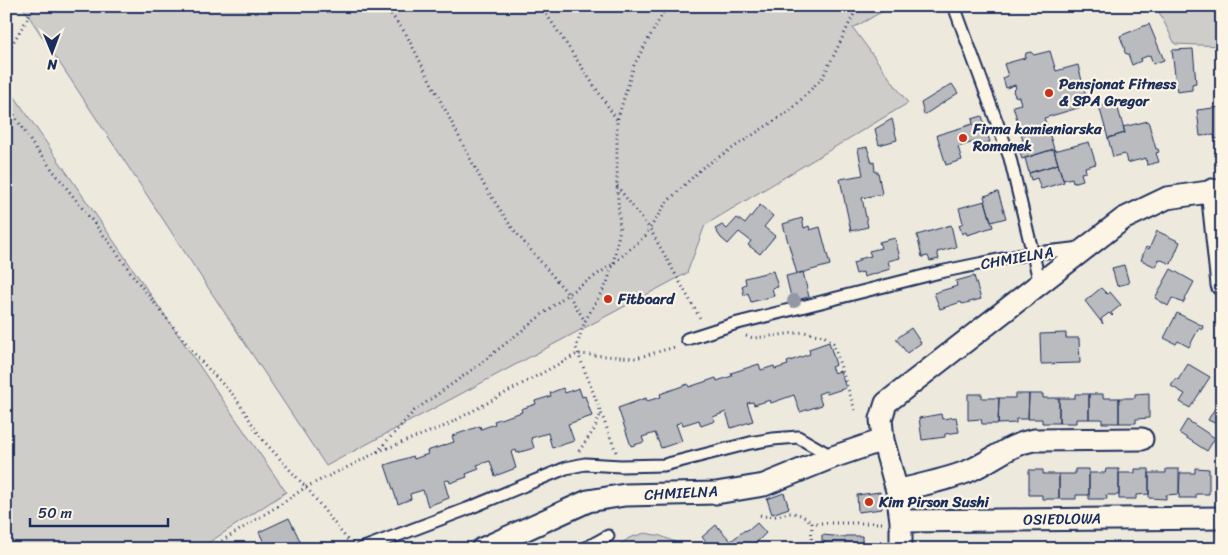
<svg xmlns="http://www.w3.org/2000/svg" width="1228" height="555" font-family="Sriracha,sans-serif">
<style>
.green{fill:#cfcdca;stroke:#757e94}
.building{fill:#babbbe;stroke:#1b2f5e}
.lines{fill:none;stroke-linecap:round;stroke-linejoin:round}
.lane-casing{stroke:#1b2f5e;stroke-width:15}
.street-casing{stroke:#1b2f5e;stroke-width:25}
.path{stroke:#1b2f5e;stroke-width:3;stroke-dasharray:1 4;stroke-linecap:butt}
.lane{stroke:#fcf5e5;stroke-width:11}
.street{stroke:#fcf5e5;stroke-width:21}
.tree{fill:#9398a6}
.poi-dot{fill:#c8321e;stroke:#fcf5e5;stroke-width:2}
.labels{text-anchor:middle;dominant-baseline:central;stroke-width:4.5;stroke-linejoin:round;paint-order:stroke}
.poi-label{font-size:15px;font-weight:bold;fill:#1b2f5e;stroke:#fcf5e5;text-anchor:start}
.street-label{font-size:15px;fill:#1b2f5e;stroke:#fcf5e5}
</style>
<rect width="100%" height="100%" fill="#eee9dd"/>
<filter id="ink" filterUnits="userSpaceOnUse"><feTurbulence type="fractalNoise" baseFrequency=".02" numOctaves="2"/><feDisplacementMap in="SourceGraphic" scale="10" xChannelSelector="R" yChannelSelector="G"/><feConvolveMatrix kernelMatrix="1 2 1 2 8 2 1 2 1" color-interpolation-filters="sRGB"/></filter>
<g filter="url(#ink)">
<path class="green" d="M22 6H892L853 28 908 103 705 225 687 273 326 466Z
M1156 6H1222V46L1175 44Z
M6 84 286 492 199 549H6Z
M645 533 661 536 675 542 674 549H614L629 538Z"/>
<path class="building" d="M1149 24 1164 60 1153 64 1150 55 1140 59 1141 61 1132 65 1128 54 1125 53 1124 47 1120 36Z
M1193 49 1196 83 1192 84V90L1177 92 1172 50Z
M1050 51 1056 71 1078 65 1088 105 1044 118 1047 126 1021 133 1013 106 1021 104 1019 97 1015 96 1013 91 1016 88 1015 85 1006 88 1003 78 1008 76 1004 64 1025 58 1026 53 1031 52 1034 55Z
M952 84 958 93 924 115 921 103Z
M1116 102 1125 133 1108 138 1099 106Z
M1222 107V138L1215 139 1214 135 1200 136 1197 110Z
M982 116 990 142 978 145 977 141 958 147 962 160 946 165 937 135 973 124 972 119Z
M892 119 897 140 879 145 875 129Z
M1148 121 1156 149H1158L1159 152 1156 153 1159 162 1147 165 1146 158 1127 163 1125 154 1113 157 1108 138 1125 133 1123 127Z
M1047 126 1054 149 1022 159 1017 143 1023 141 1021 134Z
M1089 142 1096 164 1085 167 1086 172 1081 173 1083 180 1073 183 1072 178 1063 180 1054 151Z
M867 147 872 163 874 162 875 172H878L882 194 862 198 868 227 851 231 840 179 863 175 858 149Z
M1054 149 1058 164 1029 173 1025 158Z
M1058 164 1064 182 1041 189 1037 178 1031 180 1029 173Z
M998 192 1006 218 991 222 984 196Z
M985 201 993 227 967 235 966 232 962 234 959 225 963 223 959 208Z
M760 205 773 216 764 227 775 236 760 254 748 245 751 241 739 232 728 244 721 238 715 229 722 225 727 229 737 218 745 224Z
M802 218 804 228 809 226 810 230 820 227 830 265 797 274 783 224Z
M951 225 956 247 937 252 939 259 930 261 928 256 922 257 917 235Z
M1157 231 1180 242 1171 264 1159 259 1156 267 1141 260 1146 247 1149 249Z
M895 238 900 258 888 261 890 269 864 277 863 272 856 274 853 263 859 261V259L871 256 869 251 881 248 879 242Z
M1124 265 1129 283 1117 286 1112 268Z
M1171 269 1194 282 1183 303 1172 298 1168 306 1155 298Z
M773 271 778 287 772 288 774 296 751 302 748 293 744 295 742 286 746 284 745 278Z
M803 272 809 297 792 301 786 276Z
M974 276 981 299 962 304 961 302 940 309 934 293 957 286 956 281Z
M1101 288 1107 294 1110 292 1121 305 1111 313 1113 315 1112 316 1109 313 1101 319 1103 324 1085 301Z
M1177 313 1203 326 1202 330 1199 328 1189 347 1178 341 1176 344 1164 338Z
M911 328 921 343 907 353 896 339Z
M1066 333V338H1079L1080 363 1041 364 1040 334Z
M829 342 836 365 831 367 834 373 840 371 846 388 827 394 826 391 818 394 822 405 800 412 794 395 771 403 770 400 754 405 753 402 747 403 753 421 731 428 726 412 713 417 715 421 701 426 699 420 683 425 682 422 676 424 682 441 661 448 655 433 642 437 644 442 631 446 618 408 646 398 647 401 661 397 660 394 688 384 689 387 716 378 717 381 732 376 731 373 759 364 761 370 774 366 775 369 788 365 787 362 810 354 809 349Z
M1188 364 1210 377 1190 408 1180 402 1185 394 1171 386 1176 378 1178 380Z
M1222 387V424L1218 422 1217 424 1208 420 1221 398 1217 395Z
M563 388 565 393 579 388 582 397 585 396 592 416 568 424 574 441 552 448 548 433 531 438 534 448 517 453 516 450 511 452 516 468 495 476 490 461 477 465 479 469 466 474 467 477 450 483 449 480 444 481 449 498 428 506 423 490 410 494 411 499 398 504 385 465 413 456 414 459 428 454 427 451 454 442 452 436 480 426 481 429 495 424 494 421 522 412 521 409 536 404 535 401 551 396 550 393Z
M1149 393V418L1136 419V423H1119V398H1135V394Z
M968 394H982V398H999L998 424H982L981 419 968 420Z
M1015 394H1029L1028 419H1016V423L998 424 999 398H1015Z
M1029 394H1043V398H1059V423H1042V419H1028Z
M1075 394H1089V419H1076V423H1059V398H1075Z
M1089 394H1103V398H1119V423H1102V419H1089Z
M941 414 942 419 956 417 959 432 945 434V437L922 440 919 418Z
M1187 420 1215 438 1207 451 1179 433Z
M1195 468 1209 469V494H1196V498H1179L1180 473H1195Z
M1075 469H1089V495H1076V499H1059V474H1075Z
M1106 469H1119V495H1106L1107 499H1089V473H1105Z
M1135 469H1149V494L1136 495V499H1119V473H1135Z
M1166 469H1179V494L1166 495V499L1149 498V473H1166Z
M1029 470H1043V474H1059V499H1042V495H1029Z
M880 492 882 509 858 512 857 495Z
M784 493 789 508 772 514 767 499Z
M289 518 304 549H267L259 532Z
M757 523 766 533 750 549H712L702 537 716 525 731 541 745 530 746 531 749 528 750 529Z
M822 535 845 537V536H862V543H859V549H823L825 548V542H822Z
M1195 546H1208L1209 549H1195Z"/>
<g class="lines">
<defs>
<path id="lane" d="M954 6 1010 158 1040 284
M687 339 734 324 940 272 1027 254 1082 248
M361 549 467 509 566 468 585 464 621 466 664 465 750 443 773 439 798 437 833 457
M584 549 608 536"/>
<path id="street" d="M1212 190 1222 285
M897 491C922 484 948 480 971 470 993 460 1010 444 1034 440L1142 439
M901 521 1222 518
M482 549 588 501 625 495 716 493 764 485 833 457 883 440
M901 549V521L897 491 883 440 881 419 886 403 1123 219 1167 198 1222 190"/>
</defs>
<use href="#lane" class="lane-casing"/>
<use href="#street" class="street-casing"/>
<path class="path" d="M385 6 406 34 485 187 513 229 568 294 585 321
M541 6 617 120
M6 54 35 6
M6 102 33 145 115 250 134 277 197 357 235 397 262 439 310 492 349 542
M617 186 650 229 701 320
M746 336 754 338 804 332 824 336 833 343 856 413
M579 451 594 430 601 413
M377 452 414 411 476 367 568 294 613 264 645 236 666 203 702 168 791 110 823 77 858 6
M616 452 576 348 585 321 607 283 613 264 620 229 617 185V121L634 65 667 6
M760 515C783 522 789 502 812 523
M209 549 281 504 306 487 354 464 377 452 445 426 577 354 636 358 675 347
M811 549 812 523H883"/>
<use href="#lane" class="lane"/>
<use href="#street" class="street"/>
</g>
<circle class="tree" cx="794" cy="301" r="7"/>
</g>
<g class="poi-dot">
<circle cx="1049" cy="93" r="5"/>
<circle cx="963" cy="138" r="5"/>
<circle cx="608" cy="299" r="5"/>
<circle cx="869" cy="502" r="5"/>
</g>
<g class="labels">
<g class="poi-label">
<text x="1059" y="84">Pensjonat Fitness<tspan x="1059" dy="17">&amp; SPA Gregor</tspan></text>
<text x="973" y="129">Firma kamieniarska<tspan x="973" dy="17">Romanek</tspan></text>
<text x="618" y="299">Fitboard</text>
<text x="879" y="502">Kim Pirson Sushi</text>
</g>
<g class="street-label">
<text transform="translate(1017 258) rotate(-10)">CHMIELNA</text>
<text transform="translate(681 493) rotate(-3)">CHMIELNA</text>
<text transform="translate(1062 519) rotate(-1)">OSIEDLOWA</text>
</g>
</g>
<rect width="1228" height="555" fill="none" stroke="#fcf5e5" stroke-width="25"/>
<rect x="12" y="12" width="1203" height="530" fill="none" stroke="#1b2f5e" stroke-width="2" filter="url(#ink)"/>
<g transform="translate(52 52) rotate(179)" stroke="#fcf5e5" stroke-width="4" paint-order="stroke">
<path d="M0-4L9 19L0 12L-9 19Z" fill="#1b2f5e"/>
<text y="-8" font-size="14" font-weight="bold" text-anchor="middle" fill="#1b2f5e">N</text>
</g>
<path d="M30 518v8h138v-8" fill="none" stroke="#1b2f5e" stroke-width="2.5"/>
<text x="38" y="518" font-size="15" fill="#1b2f5e" stroke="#fcf5e5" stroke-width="4" paint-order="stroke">50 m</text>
</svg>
